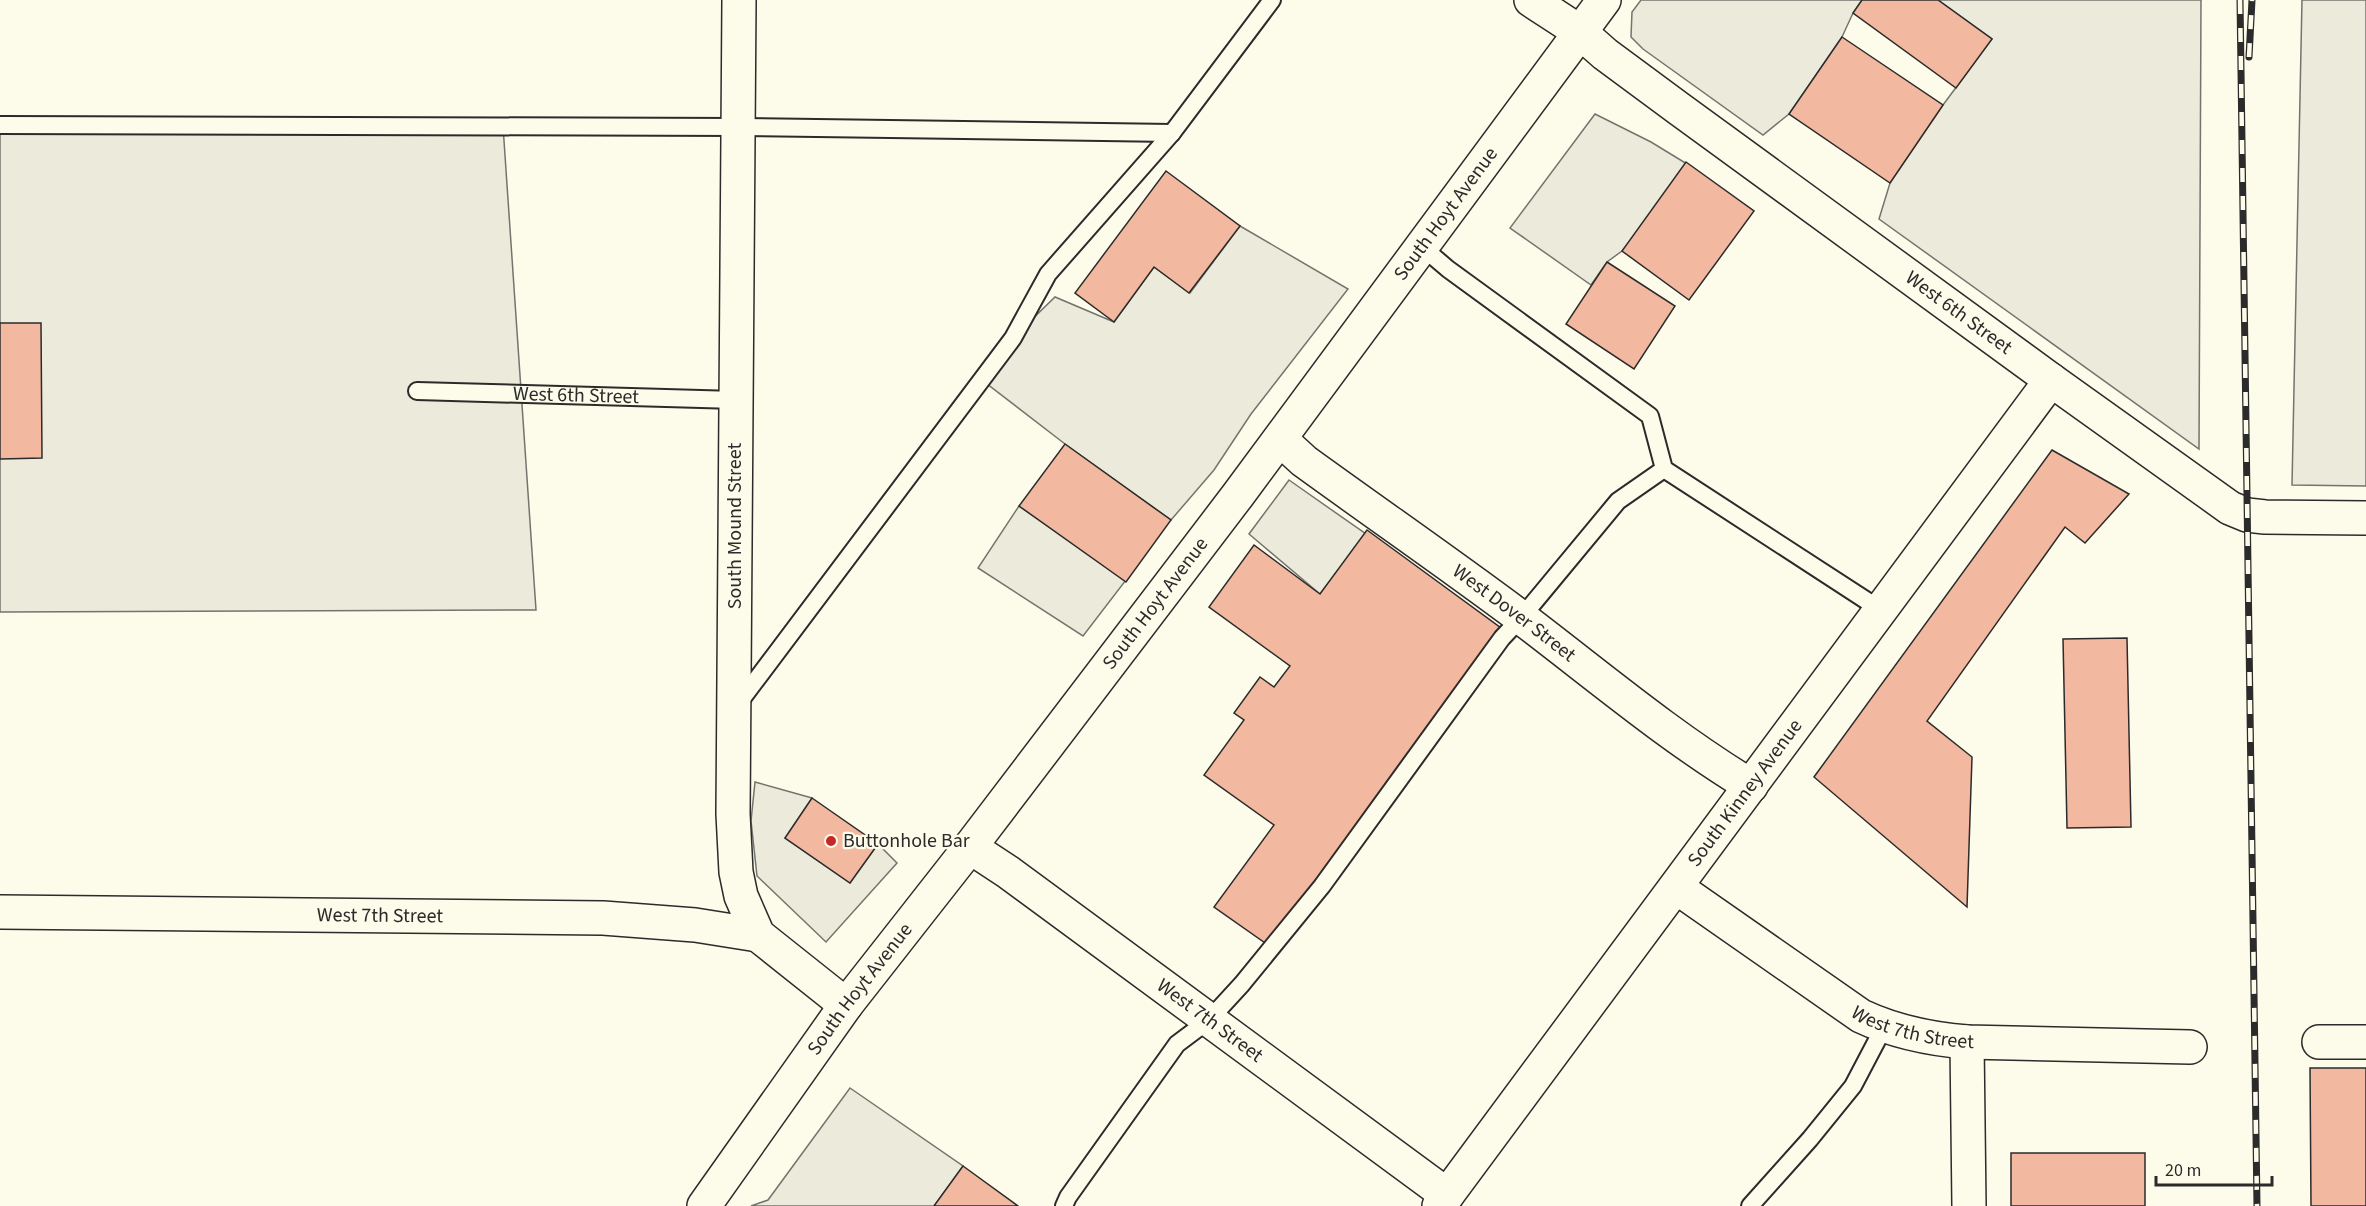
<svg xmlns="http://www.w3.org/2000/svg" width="2366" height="1206" font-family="'Source Sans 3',sans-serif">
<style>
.parking{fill:#eceadb;stroke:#74746e;stroke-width:1.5}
.building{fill:#f2b8a0;stroke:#2b2b2b;stroke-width:1.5}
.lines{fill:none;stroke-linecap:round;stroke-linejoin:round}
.lane-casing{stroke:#2b2b2b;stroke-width:20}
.street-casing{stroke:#2b2b2b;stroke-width:36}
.secondary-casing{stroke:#2b2b2b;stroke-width:36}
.lane{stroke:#fdfbea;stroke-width:16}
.street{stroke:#fdfbea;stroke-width:33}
.secondary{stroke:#fdfbea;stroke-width:33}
.rail-casing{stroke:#2b2b2b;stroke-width:7}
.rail{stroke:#fdfbea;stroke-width:4.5;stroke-dasharray:14;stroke-linecap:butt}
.poi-dot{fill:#c62828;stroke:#fdfbea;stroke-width:2}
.labels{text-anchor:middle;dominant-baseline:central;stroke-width:4.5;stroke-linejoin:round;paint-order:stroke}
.street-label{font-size:20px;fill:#2b2b2b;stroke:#fdfbea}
.poi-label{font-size:20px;fill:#2b2b2b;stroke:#fdfbea;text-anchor:start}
</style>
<rect width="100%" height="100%" fill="#fdfbea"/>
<path class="parking" d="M1641 0H1862L1853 13 1842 37 1789 114 1763 135 1643 49 1631 37 1632 12Z
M1938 0H2201L2199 449 1879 219 1890 183 1943 105 1992 39Z
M2302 0H2366V486L2292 485Z
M1595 114 1651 142 1692 167 1622 251 1607 262 1591 285 1510 228Z
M0 125 503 126 536 610 0 612Z
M1240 226 1348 289 1251 414 1214 470 1171 520 1065 444 982 380 1013 338 1055 297 1114 322 1154 267 1190 293Z
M1289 480 1366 534 1320 594 1249 534Z
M1019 506 1126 580 1083 636 978 568Z
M755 782 812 798 785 838 850 883 878 844 897 863 826 942 757 876 751 821Z
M850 1088 963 1166 934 1206H751L768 1200Z"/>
<path class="building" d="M1862 0H1938L1992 39 1956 88 1853 13Z
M1842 37 1943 105 1890 183 1789 114Z
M1686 162 1754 211 1689 300 1622 251Z
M1166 171 1240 226 1189 293 1154 267 1114 322 1075 293Z
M1607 262 1675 306 1634 369 1566 324Z
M0 323H41L42 458 0 459Z
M1065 444 1171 520 1126 582 1019 506Z
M2052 450 2129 494 2085 543 2065 527 1927 721 1972 757 1967 907 1814 777Z
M1367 530 1501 628 1268 945 1214 907 1274 825 1204 775 1244 720 1234 713 1260 677 1274 687 1290 666 1209 607 1254 545 1320 594Z
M2127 638 2131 827 2067 828 2063 639Z
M812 798 878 844 850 883 785 838Z
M2310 1068H2366V1206H2311Z
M2011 1153H2145V1206H2011Z
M963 1166 1018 1206H934Z"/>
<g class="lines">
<defs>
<g id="lane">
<path d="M0 125 739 127 1172 133 1272 0"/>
<path d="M1421 246 1448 269 1650 416 1664 469 1881 610"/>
<path id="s1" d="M417 391 736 400"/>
<path d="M738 704 1013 338 1048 274 1172 133"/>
<path d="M1064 1206 1068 1197 1177 1044 1209 1020 1242 984 1322 886 1502 638 1521 618 1618 501 1664 469"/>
<path d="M1750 1206 1810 1139 1853 1086 1884 1027"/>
</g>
<g id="street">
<path d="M739 0 733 814 736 872 741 896 758 935 846 1005"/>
<path id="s2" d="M1531 0 1580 32 1605 54 1678 108 2051 380 2230 508 2247 515 2265 517 2366 518"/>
<path id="s3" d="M1280 439 1304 461C1377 514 1451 565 1523 619 1598 676 1670 737 1751 786"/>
<path id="s4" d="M970 847 1008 872 1447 1195"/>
<path id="s5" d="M1676 887 1861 1016C1895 1032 1930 1039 1967 1042L2190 1047"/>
<path id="s6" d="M0 912 603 918 695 925 758 935"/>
<path d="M1967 1042 1969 1206"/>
<path d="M2319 1042H2366"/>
<path id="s7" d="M1439 1206 2051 380"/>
</g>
<g id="secondary">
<path id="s8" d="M704 1206 846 1005 970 847 1238 495 1604 0"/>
</g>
</defs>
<use href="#lane" class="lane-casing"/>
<use href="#street" class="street-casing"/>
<use href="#secondary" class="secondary-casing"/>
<use href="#lane" class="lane"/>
<use href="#street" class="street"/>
<use href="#secondary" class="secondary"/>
<defs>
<path id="rail" d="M2240 0 2257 1206
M2249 57 2252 0"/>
</defs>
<use href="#rail" class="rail-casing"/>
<use href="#rail" class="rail"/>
</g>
<circle class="poi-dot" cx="831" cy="841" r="6"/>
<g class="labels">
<g class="street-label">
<text stroke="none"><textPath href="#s8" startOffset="1239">South Hoyt Avenue</textPath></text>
<text stroke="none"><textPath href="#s2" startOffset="530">West 6th Street</textPath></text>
<text stroke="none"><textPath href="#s1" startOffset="159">West 6th Street</textPath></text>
<text transform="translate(735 526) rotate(-90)">South Mound Street</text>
<text stroke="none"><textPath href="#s8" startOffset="753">South Hoyt Avenue</textPath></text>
<text stroke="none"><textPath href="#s3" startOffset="292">West Dover Street</textPath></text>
<text stroke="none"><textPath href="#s7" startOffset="514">South Kinney Avenue</textPath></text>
<text stroke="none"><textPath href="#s6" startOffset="380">West 7th Street</textPath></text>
<text stroke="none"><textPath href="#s8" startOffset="267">South Hoyt Avenue</textPath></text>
<text stroke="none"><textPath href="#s4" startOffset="296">West 7th Street</textPath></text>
<text stroke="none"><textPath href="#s5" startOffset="279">West 7th Street</textPath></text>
</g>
<g class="poi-label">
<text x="843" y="841">Buttonhole Bar</text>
</g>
</g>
<path d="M2156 1176v9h116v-9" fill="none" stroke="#2b2b2b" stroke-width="3"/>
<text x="2165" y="1176" font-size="18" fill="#2b2b2b" stroke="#fdfbea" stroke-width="4.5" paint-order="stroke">20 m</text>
</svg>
